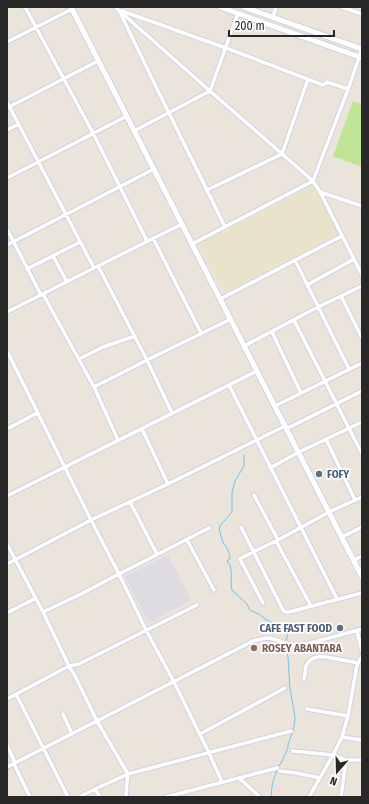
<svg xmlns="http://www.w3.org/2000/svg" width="369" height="804" font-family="'Fira Sans Condensed',sans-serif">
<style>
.industrial{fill:#dedbe2}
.education{fill:#ebe2cb}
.pitch{fill:#bfe496}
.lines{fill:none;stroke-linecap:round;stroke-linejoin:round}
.stream{stroke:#73c1e6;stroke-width:1}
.minor-casing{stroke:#d0d2e0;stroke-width:5.5}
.secondary-casing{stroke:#d0d2e0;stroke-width:7}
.minor{stroke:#fff;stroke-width:3.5}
.secondary{stroke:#fff;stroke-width:5}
.service-dot{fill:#5c6f8a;stroke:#fff;stroke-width:1.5}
.education-dot{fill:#8d6e63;stroke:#fff;stroke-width:1.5}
.labels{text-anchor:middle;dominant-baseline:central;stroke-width:3.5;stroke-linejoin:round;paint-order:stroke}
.service-label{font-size:11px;font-weight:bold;fill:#4e5e75;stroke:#fff;text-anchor:start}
.education-label{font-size:11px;font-weight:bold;fill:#785e54;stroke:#fff;text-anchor:start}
</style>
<rect width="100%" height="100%" fill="#eae4db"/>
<path class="industrial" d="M168 555 191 600 149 623 125 576Z"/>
<path class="education" d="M314 186 339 234 224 292 199 244Z"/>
<path class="pitch" d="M353 101 362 104V167L333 156Z"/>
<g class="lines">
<path class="stream" d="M244 455V466L235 481 232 493V512L226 519 222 523 219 528 223 543C227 547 230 553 230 559L228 560 227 562 229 563C233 571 230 581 232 590L247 604 250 610 259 614 265 619 278 626 284 627 288 632 286 642
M278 767 281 763 288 748V744L293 731 295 720 294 710 290 689 288 657 285 647 286 645
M272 797C270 789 274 778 277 770"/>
<defs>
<path id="minor" d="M25 7 93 133 147 241
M115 7 166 52 210 91 313 181 320 192 362 275
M342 7 362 14
M122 11 226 48 323 85 327 82 348 89
M120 12C154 84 190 155 225 227
M273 17 276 7
M7 42 72 9
M7 102 94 268
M7 108 98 61
M7 130 19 124
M134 131 210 91 238 13
M7 178 127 116
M207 190 282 154 308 79
M320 192 362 206
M7 229 41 295
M153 238 201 333
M192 244 313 181 347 92 362 49
M7 245 154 169
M53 256 67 282
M295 260 349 369
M98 266 147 360 172 413
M27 269 80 242
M307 285 354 259
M43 294 94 387 118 440
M341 296 362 338
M220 299 342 236
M7 312 98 266 182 224
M294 320 362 454
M272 332 301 393
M244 346 318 307 362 286
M7 351 91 520 119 574 146 630 174 682 209 753 222 782
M79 359 103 347 135 336
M229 385 337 599
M94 387 147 360 231 319
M275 406 362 363
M7 429 37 413
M142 429 168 484
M286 429 362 391
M326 439 355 500
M270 468 299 452 362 422
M254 495 278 540
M7 496 257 371
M130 502 157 554
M241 527 283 610 285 612H289L362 593
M342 537 362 527
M187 540 214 590
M276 541 311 606
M7 544 43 612 69 666 75 676 97 721 128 774 127 781 126 797
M354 560 362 556
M7 564 91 520 168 484 285 426
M263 603 241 561 240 559 241 558 278 540 329 512 362 497
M43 612 81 594 119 574 209 528
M7 613 36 598
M357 631 362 651
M304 679C305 675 305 670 306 666 313 651 330 658 342 660 348 661 353 662 358 663
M16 694 68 797
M7 699 69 666 79 664 197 605
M307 709 348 716
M63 714 72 734
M200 734 285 688
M342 737 362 740
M7 745 15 763
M293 751 333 755 346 760H362
M14 764 30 797
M7 767 253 641C258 640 264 638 269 638 281 640 291 647 303 645L362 629
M280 771 296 773 320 778
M239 778 260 797
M95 789 100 797
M79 797 95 789 128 774 291 731
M166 797 277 768
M309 797 333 755 342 737 348 716 357 665 362 656
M341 797 346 760"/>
<path id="secondary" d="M71 7 362 577
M220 7 362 58
M244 7 362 49"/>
</defs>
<use href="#minor" class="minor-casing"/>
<use href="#secondary" class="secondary-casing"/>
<use href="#minor" class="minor"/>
<use href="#secondary" class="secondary"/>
</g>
<g class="service-dot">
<circle cx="319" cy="474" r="4"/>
<circle cx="340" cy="628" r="4"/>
</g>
<circle class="education-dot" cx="254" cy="648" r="4"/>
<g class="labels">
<g class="service-label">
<text x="327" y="474">FOFY</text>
<text x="332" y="628" text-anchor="end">CAFE FAST FOOD</text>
</g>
<g class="education-label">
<text x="262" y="648">ROSEY ABANTARA</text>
</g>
</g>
<rect width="369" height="804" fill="none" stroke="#282828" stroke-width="16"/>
<g transform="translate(337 772) rotate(200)" stroke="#ffffff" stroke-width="3" paint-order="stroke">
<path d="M0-3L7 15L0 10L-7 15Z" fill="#282828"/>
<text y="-6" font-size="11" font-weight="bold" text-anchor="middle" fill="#282828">N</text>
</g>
<path d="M229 30v6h105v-6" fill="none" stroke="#282828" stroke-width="2"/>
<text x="235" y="30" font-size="12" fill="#282828" stroke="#ffffff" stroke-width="3" paint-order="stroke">200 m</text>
</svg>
